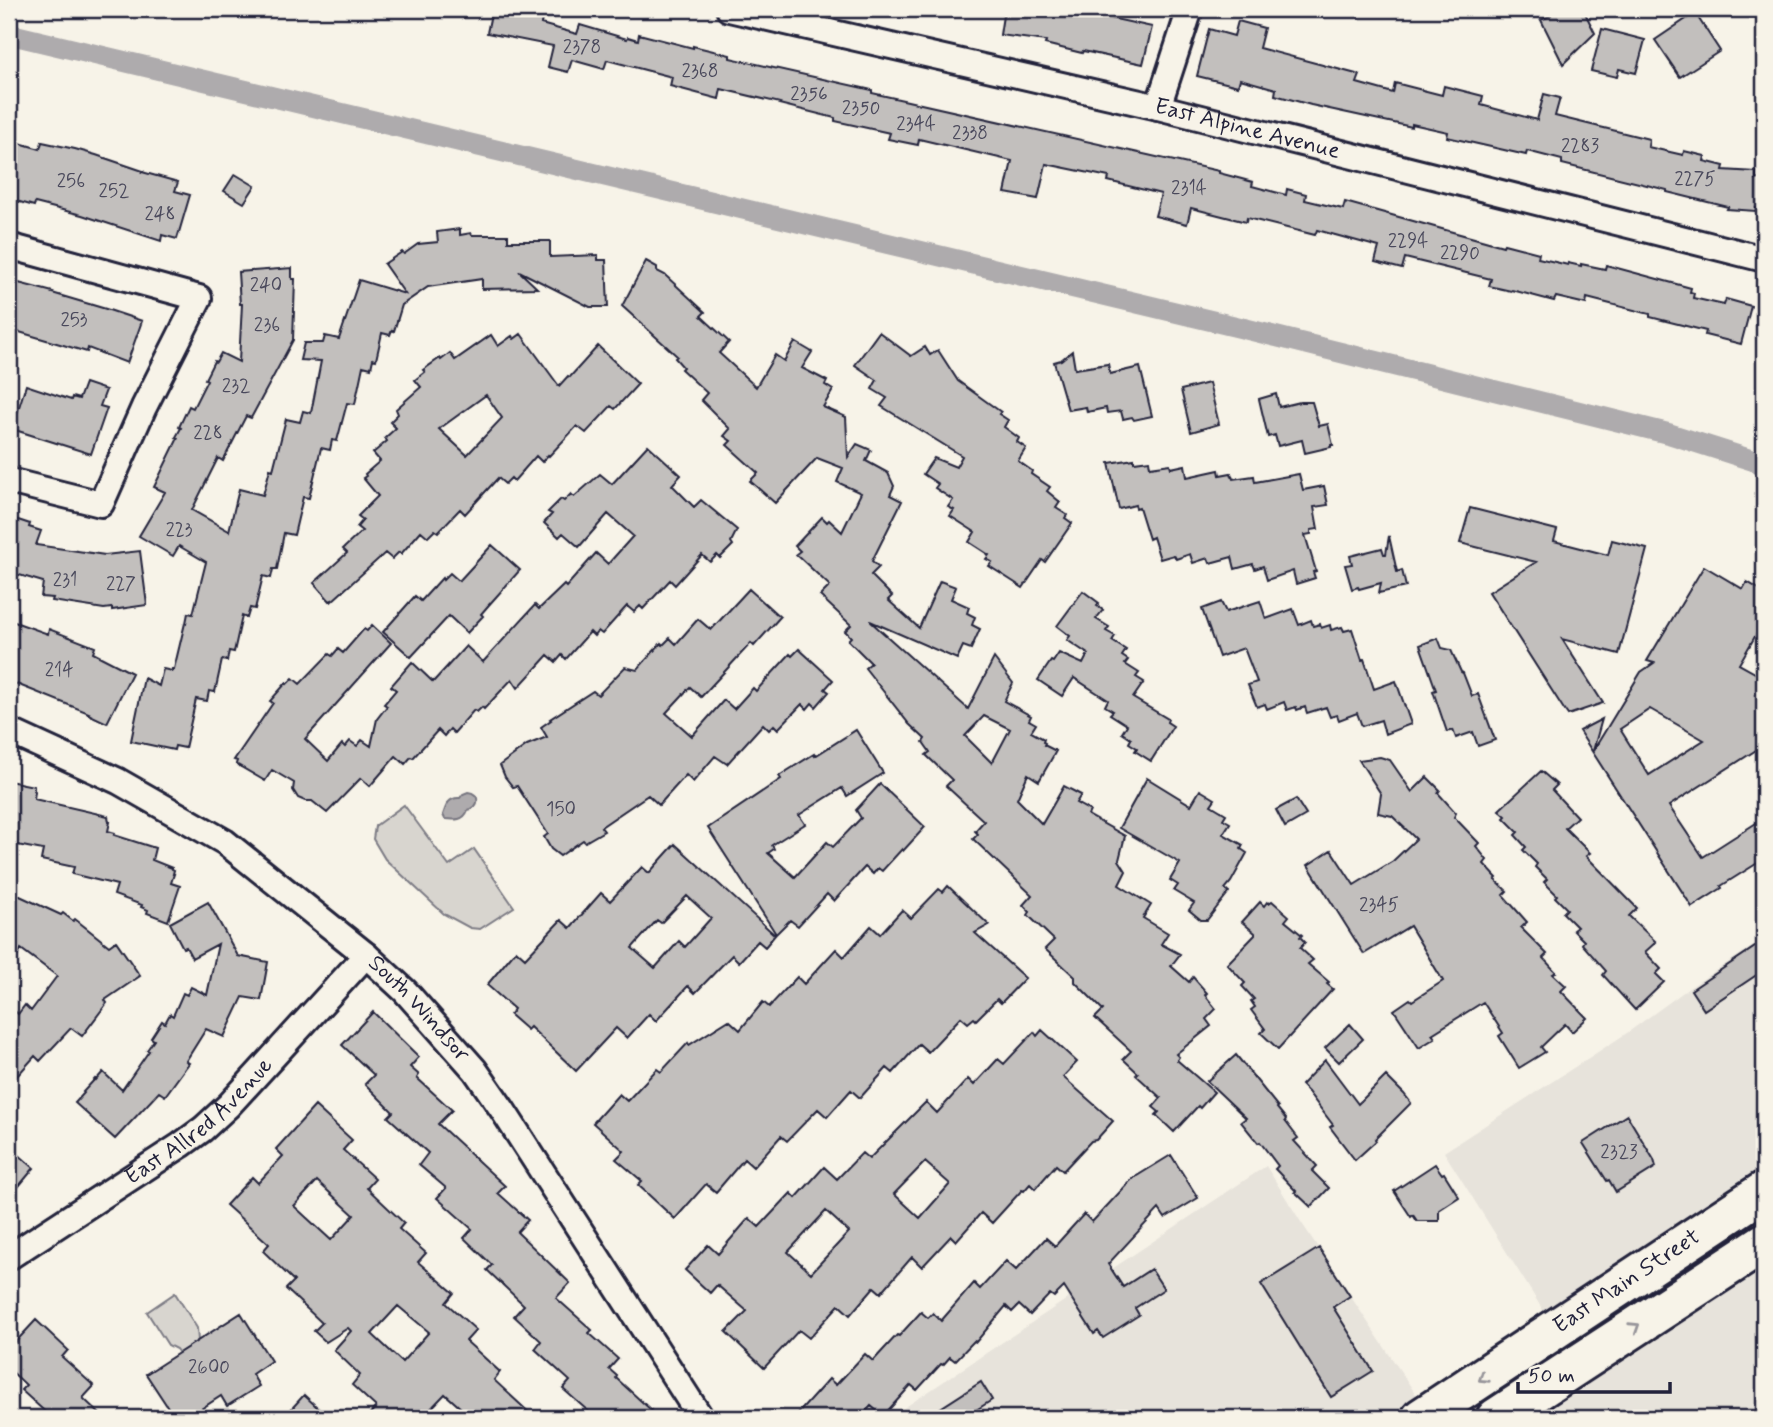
<svg xmlns="http://www.w3.org/2000/svg" width="1773" height="1427" font-family="Mynerve,sans-serif">
<style>
.built{fill:#e7e3db}
.green{fill:#d8d5cf;stroke:#7d7c85;stroke-width:2}
.water{fill:#aeabad;stroke:#76747f;stroke-width:2}
.lines{fill:none;stroke-linecap:round;stroke-linejoin:round}
.canal{stroke:#aeabad;stroke-width:21}
.building{fill:#c2bfbd;stroke:#22223b;stroke-width:2;fill-rule:evenodd}
.street-casing{stroke:#22223b;stroke-width:30}
.primary-casing{stroke:#22223b;stroke-width:44}
.street{stroke:#f7f3e8;stroke-width:24}
.primary{stroke:#f7f3e8;stroke-width:38}
.oneway{stroke:#97959a}
.labels{text-anchor:middle;dominant-baseline:central;stroke-width:6;stroke-linejoin:round;paint-order:stroke}
.number-label{font-size:19px;fill:#4a495c}
.street-label{font-size:23px;fill:#22223b;stroke:#f7f3e8}
</style>
<rect width="100%" height="100%" fill="#f7f3e8"/>
<filter id="ink" filterUnits="userSpaceOnUse"><feTurbulence type="fractalNoise" baseFrequency=".0143" numOctaves="2"/><feDisplacementMap in="SourceGraphic" scale="14" xChannelSelector="R" yChannelSelector="G"/><feConvolveMatrix kernelMatrix="1 2 1 2 8 2 1 2 1" color-interpolation-filters="sRGB"/></filter>
<g filter="url(#ink)">
<path class="built" d="M1764 939V1172L1546 1315 1444 1152 1627 1033 1689 988Z
M1266 1166 1301 1222 1419 1399 1389 1418H889Z
M1764 1265V1418H1532Z"/>
<path class="green" d="M404 805 449 866 474 849 514 907 480 929 470 928 444 914 385 859 373 839 375 826Z
M175 1293 197 1328 198 1341 179 1353 176 1349 168 1345 147 1312Z"/>
<path class="water" d="M468 792C481 793 480 808 468 810 464 821 455 820 445 819L443 815C446 806 448 797 460 798L463 794Z"/>
<g class="lines">
<path class="canal" d="M9 34 1242 328 1670 434 1764 464"/>
</g>
<path class="building" d="M492 9H520L543 14 541 24 577 34 580 25 627 39 628 37 638 40 639 34 693 48V46L730 55V58L872 90V93L1219 171V173L1253 182 1252 186 1286 195 1287 189 1306 194 1305 200 1343 209 1345 202 1503 246 1504 244 1539 253 1538 258 1568 265V263L1581 266V264L1605 269 1606 265 1691 288 1690 292 1694 293 1693 298 1724 305 1726 299 1751 306 1741 344 1705 335 1706 331 1650 317V314L1587 298 1586 304 1556 297 1554 301 1512 290 1511 291 1489 286 1491 279 1405 258 1402 269 1375 262 1379 247 1317 230 1315 235 1247 218 1246 222 1191 208 1187 224 1155 216 1161 194 1108 181 1109 177 1046 164 1038 199 1005 193 1012 161 919 139 918 145 888 139 890 133 835 121V118L779 104 780 103 721 89 719 99 670 86 672 77 607 60 604 69 572 60 568 72 548 67 553 46 487 33Z
M1004 9H1093L1092 14 1152 27 1143 64 1083 51 1082 53 1045 44 1046 41 1000 35Z
M1548 9H1583L1595 33 1563 64 1541 20 1551 15Z
M1695 13 1720 51 1680 77 1655 40Z
M1238 21 1264 28 1259 48 1360 75 1357 83 1393 93 1395 83 1442 95 1444 86 1483 96 1481 105 1537 120 1544 94 1560 98 1555 116 1649 139 1648 147 1683 155 1684 151 1705 156 1704 161 1724 166 1723 170 1756 172V179L1764 180V208H1756V211L1727 209 1728 207 1667 192V190L1562 164V160L1527 151 1526 155 1447 137 1448 132 1412 124V127L1311 105 1275 95 1276 89 1240 79 1238 86 1197 76 1209 29 1234 36Z
M1602 29 1645 40 1636 73 1619 69 1617 77 1591 71Z
M9 140 40 149 42 142 75 149 96 155 143 171 142 172 178 182 175 191 190 195 177 239 162 235 161 241 82 215 35 203 34 206 9 199Z
M235 174 255 186 244 203 224 191Z
M460 229V235L471 233 472 235H508V241H550V257L598 255V260H606L608 307H590L519 271 537 288 482 289V279L428 287 402 305 394 331 392 330 390 335 382 333 376 360 373 359 371 368 363 366 355 404 347 403 337 441 332 440 330 450 321 448 309 498 303 497 294 535 284 533 277 569H273L271 578 263 576 255 609 250 608 247 618 242 616 234 652 229 651 227 661 222 660 215 692 209 691 207 701 196 699 185 748 175 746 174 750 131 741 144 678 159 686 163 669 172 671V669H174L185 623H186L188 613 193 614 206 562 179 546 173 556 139 536 165 492 154 487 178 438 176 437 181 428 179 427 189 406 193 408 207 380 205 379 214 361 216 362 221 353 239 362 242 304H240L238 272 292 268V279H295L293 340 251 418 246 416 223 461 218 458 192 510 229 531 239 489 263 495 270 469 273 470 286 419 300 422 303 411 311 413 321 361 300 360 304 343H323L325 336 339 339 359 280 405 294 384 264 402 252 404 254 418 244 438 242 437 232Z
M646 261 657 267V271L665 275 705 312 701 316 729 342 719 353 756 387 775 355 784 361 795 342 812 352 802 368 827 381 825 385 833 390 823 407 846 417 848 457 857 444 871 450 866 461 888 473 894 486 890 495 902 501 872 561 879 567 871 575 892 596 888 600 919 628 940 581 956 587 951 599 969 607 967 613 975 617 972 625 980 629 971 649 963 646 957 659 870 621 968 709 994 658 1013 683 1004 701 1031 716 1029 720 1036 724 1031 732 1044 739 1043 742 1045 743 1044 745 1056 751 1039 781 1028 774 1017 799 1042 824 1064 786 1081 795 1076 803 1090 811 1088 815 1125 836 1119 860 1126 871 1119 885 1151 905 1143 918 1168 933 1161 944 1180 954 1171 966 1189 982 1193 977 1207 993 1205 995 1216 1009 1206 1019 1211 1026 1176 1054 1179 1057 1177 1060 1214 1092 1200 1108 1198 1106 1174 1132 1156 1115 1159 1112 1153 1107 1161 1098 1136 1075 1138 1073 1123 1059 1131 1051 1095 1018 1103 1010 1075 982V977L1045 949 1054 940 1028 915 1030 912 1023 905 1032 895 973 839 978 834 975 831 984 821 946 786 952 780 926 755 930 752 923 742 925 739 909 724 865 668 871 663 848 640 851 637 845 631 851 625 820 596 830 586 796 554 800 551 795 546 822 517 827 522 829 520 842 532 861 493 837 482 843 468 817 458 775 503 750 481 758 473 727 445 731 441 724 436 730 429 701 400 707 393 681 369 683 367 675 358 677 356 622 306ZM984 716 1010 729 992 763 965 736Z
M11 281 53 292 52 293 106 309 142 321 127 363 88 348 87 352 9 329V290Z
M879 332 911 356 925 347 930 355 938 350 958 381 1001 412 999 414 1008 420 1004 427 1019 438 1017 442 1026 448 1018 461 1032 471 1031 474 1050 487 1047 491 1060 502 1056 508 1067 515 1065 518 1072 523 1045 562 1042 560 1023 588 989 566 992 562 986 559 989 555 969 542 975 532 950 516 954 510 948 507 953 500 935 488 938 484 923 474 934 458 956 467 962 456 881 406 887 398 872 389 877 380 855 365Z
M521 334 559 386 568 376 570 377 598 346 638 384 615 409 611 406 586 433 577 426 549 456 548 455 542 462 536 456 514 481 511 478 505 484 498 478 465 514 460 509 438 532 435 530 428 537 421 531 401 554 399 552 392 559 385 553 332 601V600L330 601 314 583 347 553 343 549 362 531 357 527 363 520 358 516 378 496 363 478 366 476 365 474 380 461 373 453 387 441 385 438 396 428 390 422 398 414 396 409 421 387 415 380 425 372 423 370 440 358 441 360 450 353 455 360 491 335 498 346 512 336 514 339ZM486 395 502 418 467 455 439 429Z
M1072 351 1075 369 1108 364 1110 374 1140 367 1152 416 1134 420 1132 417 1123 419 1121 411 1107 413 1106 408 1087 412 1086 407 1068 410 1054 362 1061 360Z
M85 383 106 390 100 406 107 408 91 454 12 429 26 385 71 400 72 397 79 399Z
M1209 383 1219 424 1191 432 1181 390Z
M1276 394 1279 407 1300 402H1312L1319 426 1328 424 1333 445H1331V447L1305 453 1302 440 1278 446 1275 435 1268 437 1259 399Z
M648 445 681 475 672 485 694 507 701 500 737 530 731 542 733 545 720 558 717 555 710 562 702 555 675 585 670 580 643 609 640 606 634 612 627 606 602 634 598 631 594 636 590 632 566 659 562 655 556 662 548 655 518 688 512 679 484 709 482 707 477 712 474 710 454 733 450 729 444 736 438 730 413 758 411 757 405 764 396 756 370 786 361 778 327 813 312 801H305L298 798 293 790 294 783 272 770 265 781 236 764 237 761 234 760 273 703 270 701 286 683 287 684 293 678 300 684 329 654 332 656 338 649 343 653 364 629 367 631 372 625 391 643 305 739 328 761 342 744 345 747 350 741 357 746 362 740 371 746 377 719 387 706 384 704 396 690 391 686 412 662 433 682 466 646 483 662 535 605 539 609 564 585 566 587 596 553 608 564 633 536 608 514 579 547 563 533 559 537 544 523 552 514 548 512 561 499 564 501 571 494 574 497 600 474 612 484Z
M1134 459V462L1149 460 1150 467 1170 464 1171 468 1185 465 1187 477 1219 470 1220 475 1231 473 1233 479 1254 476 1255 482 1299 474 1303 490 1324 486 1328 505 1314 507 1318 529 1311 530V534L1305 535 1316 571 1313 572 1315 578 1296 584 1293 571 1267 580 1263 566 1255 569 1253 564 1235 569 1232 557 1210 563 1208 558 1193 563 1190 554 1176 559 1174 555 1160 559 1153 537 1149 539 1139 507 1136 508 1135 505 1119 509 1109 463Z
M1470 508 1557 530 1554 541 1608 555 1612 540 1647 549 1619 654 1562 639 1603 703 1568 715 1565 711 1489 592 1536 562 1460 543Z
M9 517 30 524 29 527 41 531 36 545 105 555 140 551 147 605 112 610V608L104 609 52 601 53 598 41 597 43 582 9 572Z
M1389 536 1397 572 1402 570 1406 587 1379 593 1381 583 1359 589 1358 587 1352 589 1345 565 1352 564 1350 556 1382 548 1384 554H1386Z
M492 545 520 570 487 607 481 614 483 616 467 633 449 616 411 657 383 632 415 596 421 601 442 578 443 580 450 573 459 581Z
M1704 566 1743 589 1747 582 1764 592V621L1739 664 1764 678V745L1669 806 1703 857 1764 818V859L1721 886 1722 888 1692 907 1579 731 1602 719 1593 751 1641 672 1654 663 1647 661ZM1650 709 1704 740 1649 775 1620 729Z
M749 589 780 617 754 646 751 643 701 697 690 687 666 713 692 736 724 700 734 709 753 688 756 691 790 654 792 656 799 649 833 680 825 689 829 692 816 707 812 703 807 709 802 704 778 729 774 725 769 730 763 724 727 764 715 756 693 782 686 775 659 805 648 795 601 827 604 831 585 842 583 840 560 856 551 849 544 837 548 834 517 786 513 787 505 777 500 765 527 745 547 737 541 727 551 720 550 719 593 691 598 695 625 667 637 670 661 643 663 645 670 638 676 644 698 619 711 630Z
M1083 591 1099 603 1097 606 1103 610 1096 619 1109 627 1106 631 1115 636 1112 641 1126 650 1122 656 1128 660 1125 664 1139 673 1136 677 1144 682 1133 698 1168 719 1167 722 1173 726 1151 761 1135 751 1137 748 1129 743 1131 739 1122 733 1127 725 1110 714 1113 711 1105 706 1108 700 1074 678 1062 696 1038 680 1051 661 1053 662 1059 653 1083 664 1088 654 1067 640 1070 636 1057 626Z
M1260 601 1266 619 1293 609 1299 625 1311 620 1313 626 1320 624 1321 628 1330 625 1331 630 1342 627 1344 631 1352 629 1362 660 1364 659 1374 689 1396 681 1411 724 1385 734 1381 720 1362 726 1357 713 1339 720 1337 715 1330 717 1326 707 1307 713 1305 707 1297 710 1296 707 1287 710 1284 702 1267 709 1265 704 1257 707 1248 685 1257 682 1244 648 1219 657 1202 609 1221 602 1226 612Z
M9 620 48 634 49 629 95 647 93 653 132 673 107 723 88 714 89 713 9 681Z
M1438 638 1442 648 1451 650 1461 672 1463 673 1472 696 1478 694 1495 740 1478 746 1473 732 1456 738 1453 730 1447 732 1433 691 1436 690 1420 645Z
M856 730 883 773 847 796 842 788 799 815 805 824 772 845 774 849 768 853 795 877 827 842 833 847 861 818 856 810 880 784 925 827 903 851 902 849 882 871 878 868 873 874 865 867 834 901 827 894 798 926 790 920 776 934 708 828 781 779 779 776 814 754 815 756Z
M1380 757 1390 760 1412 792 1427 777 1440 790 1438 793 1456 813 1454 817 1479 843 1476 846 1487 860 1484 864 1497 878 1495 880 1507 891 1503 895 1527 922 1521 928 1547 954 1543 958 1556 972 1553 974 1566 986 1561 991 1587 1018 1572 1032 1565 1024 1541 1047 1545 1052 1519 1068 1499 1036 1503 1033 1483 1002 1432 1034 1435 1038 1419 1048 1394 1010 1410 999 1412 1001 1443 981 1410 926 1364 954 1308 865 1331 850 1354 885 1393 861 1416 839 1392 816 1378 813 1381 794 1359 760Z
M1541 771 1557 785 1552 790 1577 817 1565 828 1590 853 1586 856 1637 908 1629 916 1656 942 1645 952 1661 969 1656 974 1664 982 1635 1010 1603 975 1606 971 1582 944 1584 941 1573 930 1577 927 1563 913 1567 909 1555 897 1557 895 1544 882 1547 879 1535 867 1537 864 1523 850 1526 847 1515 835 1518 832 1504 818 1506 816 1499 810Z
M1147 778 1191 805 1200 790 1215 799 1211 805 1226 814 1223 819 1230 823 1223 834 1243 845 1241 849 1247 853 1231 882 1225 889 1229 892 1207 920H1201L1189 910 1194 903 1174 891 1178 885 1170 880 1180 863 1119 828Z
M9 781 34 786V790L35 791 34 799 108 816 109 822H110L108 831 115 833 114 835 155 848 152 860 172 868V869L174 870 173 874H174L171 883 180 886 168 921 147 913 148 910 141 907 142 905 114 895 117 885 72 874 74 867 41 860 43 850 12 844 13 842 9 840Z
M1296 799 1306 815 1285 827 1276 810Z
M675 844 775 935 765 947 758 941 739 962 732 955 695 993 688 986 656 1021 649 1014 627 1038 616 1028 576 1071 530 1027 527 1030 510 1015 514 1009 487 985 516 950 525 958 561 920 570 928 601 893 610 901 642 867 649 873ZM687 896 711 918 685 947 679 941 655 968 632 948 657 920 661 923Z
M948 886 989 925 975 933 1025 978 1001 1003 997 999 976 1020 974 1018 968 1023 961 1017 928 1052 919 1044 893 1073 887 1068 860 1098 851 1090 827 1117 818 1109 787 1141 781 1136 753 1167 744 1159 716 1192 706 1184 675 1219 638 1185 642 1181 616 1159 624 1151 593 1123 619 1094 627 1101 657 1069 661 1072 688 1043 689 1045 729 1020 740 1030 763 1002 769 1007 797 977 804 984 836 949 844 957 871 926 880 934 902 910 911 918 939 889 943 892Z
M9 891 61 915 63 913 73 921 75 919 109 946 116 941 140 976 105 1000 107 1003 82 1036 71 1028 40 1061 35 1056 9 1085V1006L18 1014 25 1005 31 1011 57 976 21 949 9 972Z
M1272 901 1289 916 1285 921 1302 935 1300 937 1305 942 1300 948 1313 960 1308 964 1329 982 1327 984 1333 989 1278 1049 1261 1033 1265 1029 1251 1010 1255 1007 1251 1001 1254 999 1242 986 1245 983 1227 964 1255 935V933L1242 922 1260 902 1264 906 1267 902 1269 903Z
M208 902 238 956 268 962 261 1000 243 997 224 1037 206 1029 186 1061 189 1063 165 1096 159 1092 115 1139 75 1103 84 1093 83 1092 95 1079 96 1080 103 1072 122 1090 149 1051 147 1050 154 1040 151 1038 162 1021 165 1023 170 1014 173 1016 183 993 187 995 191 987 207 995 218 944 192 958 186 947 183 948 170 923Z
M1764 941V970L1704 1010 1691 990Z
M373 1012 419 1057 410 1067 419 1075 417 1078 452 1110 438 1124 505 1186 498 1193 528 1220 517 1232 570 1283 556 1298 592 1330 589 1333 618 1359 609 1369 617 1376 616 1378 651 1410 644 1418H596L563 1389 570 1381 535 1349 541 1341 514 1316 524 1305 487 1270 492 1265 464 1238 472 1229 437 1198 446 1188 419 1165 428 1153 388 1117 393 1112 365 1084 374 1075 342 1045Z
M1350 1024 1363 1039 1339 1062 1325 1048Z
M1042 1030 1077 1062 1063 1077 1113 1121 1096 1140 1091 1141 1063 1171 1056 1165 1035 1189 1030 1184 1024 1191 1022 1190 992 1223 981 1213 956 1241 951 1236 922 1267 912 1257 881 1293 874 1287 850 1315 839 1305 809 1338 799 1330 764 1368 726 1332 747 1311 717 1285 710 1293 685 1270 708 1245 718 1254 749 1218 759 1227 791 1193 796 1198 824 1167 837 1179 862 1153 869 1159 926 1102 937 1113 968 1079 974 1085 998 1059 1004 1064 1034 1032 1037 1036ZM925 1162 950 1184 920 1218 894 1194ZM826 1211 849 1232 811 1273 788 1252Z
M1236 1055 1278 1107 1277 1108 1286 1119 1285 1121 1298 1138 1294 1141 1317 1166 1312 1171 1329 1188 1311 1207 1295 1192 1296 1191 1275 1169 1278 1166 1260 1142 1258 1143 1241 1122 1246 1118 1207 1081Z
M1325 1060 1358 1104 1386 1076 1404 1094 1411 1103 1375 1139 1376 1141 1355 1160 1330 1127 1333 1125 1308 1092 1301 1085Z
M315 1106 352 1140 343 1150 375 1179 367 1188 404 1223 399 1229 426 1253 418 1262 454 1293 446 1303 476 1330 466 1341 500 1372 494 1380 535 1418H472L445 1394 422 1418H366L376 1407 352 1385 360 1375 334 1350 351 1331 348 1328 326 1342 314 1331 322 1323 286 1289 294 1281 263 1251 269 1244 226 1205 252 1177 258 1183 283 1156 276 1149ZM317 1181 354 1215 331 1240 294 1206ZM398 1306 429 1332 402 1362 372 1334Z
M1627 1115 1654 1160 1656 1167 1616 1192 1609 1180 1607 1181 1583 1143Z
M9 1146 34 1168 9 1198Z
M1171 1155 1198 1198 1165 1218 1159 1209 1108 1264 1123 1287 1151 1269 1164 1289 1135 1308 1139 1315 1103 1338 1098 1331 1094 1334 1064 1287 1054 1297 1050 1294 1030 1315 1019 1305 1012 1312 1006 1306 976 1342 974 1341 955 1361 950 1357 943 1365 941 1364 917 1390 911 1385 883 1416 871 1406 860 1418H794L829 1379 836 1385 865 1354 873 1361 897 1335 899 1336 921 1312 928 1318 933 1313 941 1321 974 1283 980 1289 1006 1261 1016 1270 1046 1238 1055 1246 1084 1214 1092 1222 1132 1179Z
M1435 1164 1442 1174 1444 1173 1459 1197 1439 1210V1221H1417L1413 1215 1411 1217 1394 1191Z
M1319 1248 1350 1296 1333 1307 1373 1371 1331 1397 1261 1284Z
M241 1313 271 1361 252 1374 259 1386 227 1406 221 1396 187 1418H175L146 1374Z
M36 1320 68 1350 62 1357 94 1386 83 1398 104 1418H52L21 1390 26 1385 9 1369V1349Z
M981 1382 992 1400 973 1412 977 1418H925Z
M304 1395 329 1418H283Z"/>
<g class="lines">
<defs>
<g id="street">
<path id="s1" d="M729 9 1158 107 1764 259"/>
<path d="M1158 107 1190 9"/>
<path d="M9 246 199 298 144 407 101 504 9 481"/>
<path id="s2" d="M9 731 118 781 225 842 366 955 405 991 475 1070 502 1109 701 1418"/>
<path id="s3" d="M9 1257 181 1145 203 1129 229 1105 366 955"/>
</g>
<g id="primary">
<path id="s4" d="M1421 1418 1764 1191"/>
<path d="M1496 1418 1764 1243"/>
</g>
</defs>
<use href="#street" class="street-casing"/>
<use href="#primary" class="primary-casing"/>
<use href="#street" class="street"/>
<use href="#primary" class="primary"/>
</g>
<defs><path id="oneway-chevron" d="M-2-3.5L2.5 0L-2 3.5" fill="none" stroke-width="1.6" stroke-linecap="round" stroke-linejoin="round" transform="scale(1.75)"/></defs>
<g class="oneway">
<use href="#oneway-chevron" transform="translate(1635 1327) rotate(-33)"/>
<use href="#oneway-chevron" transform="translate(1483 1378) rotate(147)"/>
</g>
</g>
<g class="labels">
<g class="number-label">
<text x="582" y="47">2378</text>
<text x="700" y="71">2368</text>
<text x="809" y="94">2356</text>
<text x="861" y="108">2350</text>
<text x="916" y="124">2344</text>
<text x="970" y="133">2338</text>
<text x="1580" y="146">2283</text>
<text x="1695" y="179">2275</text>
<text x="71" y="181">256</text>
<text x="1189" y="188">2314</text>
<text x="114" y="191">252</text>
<text x="160" y="214">248</text>
<text x="1408" y="241">2294</text>
<text x="1460" y="253">2290</text>
<text x="266" y="285">240</text>
<text x="74" y="320">253</text>
<text x="267" y="325">236</text>
<text x="236" y="386">232</text>
<text x="208" y="433">228</text>
<text x="179" y="530">223</text>
<text x="65" y="580">231</text>
<text x="121" y="584">227</text>
<text x="59" y="670">214</text>
<text x="561" y="809">150</text>
<text x="1379" y="905">2345</text>
<text x="1619" y="1152">2323</text>
<text x="209" y="1367">2600</text>
</g>
<g class="street-label">
<text stroke="none"><textPath href="#s1" startOffset="532">East Alpine Avenue</textPath></text>
<text stroke="none"><textPath href="#s2" startOffset="499">South Windsor</textPath></text>
<text stroke="none"><textPath href="#s3" startOffset="234">East Allred Avenue</textPath></text>
<text stroke="none"><textPath href="#s4" startOffset="247">East Main Street</textPath></text>
</g>
</g>
<rect width="1773" height="1427" fill="none" stroke="#f7f3e8" stroke-width="35"/>
<rect x="18" y="18" width="1738" height="1392" fill="none" stroke="#22223b" stroke-width="2.5" filter="url(#ink)"/>
<path d="M1518 1382v10h152v-10" fill="none" stroke="#22223b" stroke-width="3.5"/>
<text x="1528" y="1382" font-size="21" fill="#22223b" stroke="#f7f3e8" stroke-width="5" paint-order="stroke">50 m</text>
</svg>
